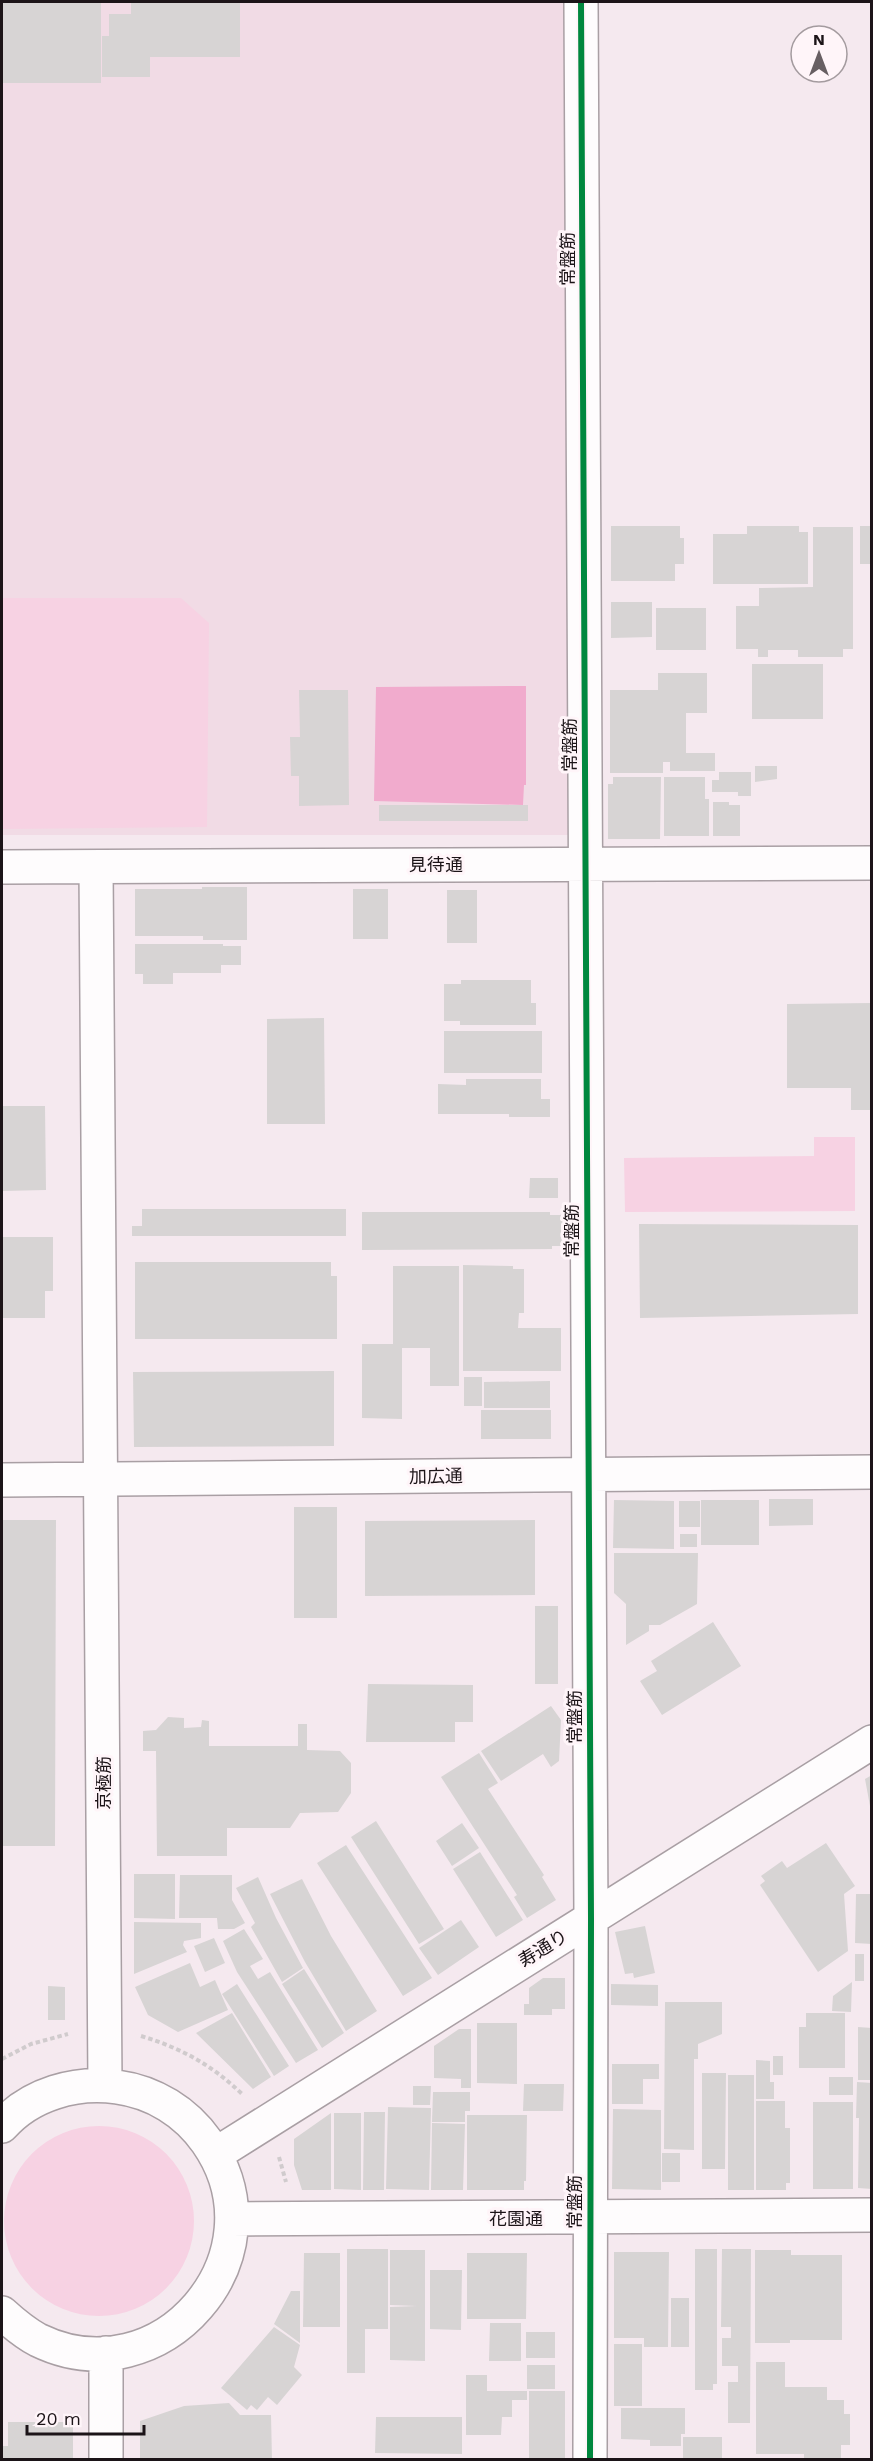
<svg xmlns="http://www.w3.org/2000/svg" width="873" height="2461" font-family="'Work Sans','Noto Sans JP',sans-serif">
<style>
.built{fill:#f1dbe5}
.green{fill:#f7d2e3}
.water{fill:#f1abcd}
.building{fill:#d7d4d4}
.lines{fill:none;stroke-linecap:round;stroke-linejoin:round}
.minor-casing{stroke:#a99fa4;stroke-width:36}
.path{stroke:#d0cbcd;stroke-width:4;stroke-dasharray:4.5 3;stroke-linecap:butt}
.minor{stroke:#fefcfd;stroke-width:33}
.cycleway-casing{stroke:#fff5f9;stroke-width:10}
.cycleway{stroke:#00873e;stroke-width:6}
.labels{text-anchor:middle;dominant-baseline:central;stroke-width:6;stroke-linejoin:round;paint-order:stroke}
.street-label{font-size:18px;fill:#1c1418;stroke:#fff5f9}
</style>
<rect width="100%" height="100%" fill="#f5e9ef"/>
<path class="built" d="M2 2H568L573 835H2Z"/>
<path class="green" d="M2 598H181L209 623 207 827 2 829Z
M814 1137H855V1211L625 1212 624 1158 814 1156Z
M4 2221a95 95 0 1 1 190 0a95 95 0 1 1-190 0Z"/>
<path class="water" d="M526 686V785H524L523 805 374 801 376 687Z"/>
<path class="building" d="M2 2H101V83H2Z
M131 2H240V57H150V77H102V36H109V14H131Z
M611 526H680V538H684V564H675V581H611Z
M747 526H799V532H808V584H713V534H747Z
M860 526H872V564H860Z
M813 527H853V649H843V657H798V650H768V657H758V649H736V606H759V588L813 587Z
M611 602H652V637L611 638Z
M656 608H706V650H656Z
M752 664H823V719H752Z
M658 673H707V713H686V753H715V771H670V762H663V773H610V690H658Z
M299 690H348L349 805 299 806V776H291L290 737H300Z
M755 766H777V779L755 782Z
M719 772H751V796H738V792H712V780H719Z
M613 777H661L660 839H608V784H613Z
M664 777H705V799H709V836H664Z
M713 802H729V805H740V836H713Z
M379 805H528V821H379Z
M202 887H247V940H203V936H135V889H202Z
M353 889H388V939H353Z
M447 890H477V943H447Z
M135 944H223V946H241V965H221V973H173V984H143V974H135Z
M461 980H531V1003H536V1025H460V1021H444V984H461Z
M872 1003V1110H851V1088H787V1004Z
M324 1018 325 1124H267V1019Z
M444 1031H542V1073H444Z
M466 1079H541V1099H550V1117H509V1114H438V1084L466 1085Z
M2 1106H45L46 1190 2 1191Z
M530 1178H558V1198H529Z
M142 1209H346V1236H132V1226H142Z
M362 1212H550V1215H563V1246H552V1249L362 1250Z
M639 1224 858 1225V1314L640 1318Z
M2 1237H53V1291H45V1318H2Z
M135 1262H331V1276H337V1339H135Z
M463 1265 513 1266V1269H524V1313H519L518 1328H561V1371H463Z
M393 1266H459V1386H430V1348H402V1419L362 1418V1344H393Z
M334 1371V1446L134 1447 133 1372Z
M464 1377H482V1406H464Z
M550 1381V1408H484V1382Z
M481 1410H551V1439H481Z
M769 1499H813V1525L769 1526Z
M614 1500 674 1501V1549L613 1548Z
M701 1500H759V1545H701Z
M679 1501H700V1527H679Z
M294 1507H337V1618H294Z
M2 1520H56L55 1846H2Z
M535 1520V1595L365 1596V1521Z
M680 1534H697V1547H680Z
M614 1553H698L697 1604 660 1625H649V1631L626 1645V1604L614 1593Z
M535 1606H558V1684H535Z
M713 1622 741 1666 662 1715 640 1681 657 1671 651 1661Z
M368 1684 473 1685V1722H455V1742H366Z
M551 1706 561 1720 559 1761 551 1767 543 1754 501 1781 481 1751Z
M168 1717 184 1718V1728L201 1727 202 1720 209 1721V1746H298V1724H307V1750L340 1751 351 1763V1793L338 1812 300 1813 290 1828H227V1856H157L156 1751H143V1731L156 1730Z
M479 1753 498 1783 488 1789 544 1875 542 1877 556 1900 527 1918 514 1897 517 1895 441 1777Z
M872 1775V1806H870L865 1779Z
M376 1821 444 1929 419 1944 351 1837Z
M462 1823 479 1848 452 1866 436 1841Z
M826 1843 855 1886 844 1894 848 1951 818 1972 760 1885 765 1881 761 1876 782 1861 787 1868Z
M346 1845 432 1978 403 1996 317 1863Z
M480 1852 523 1920 496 1937 453 1869Z
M134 1874H175V1919L134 1918Z
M180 1875H232V1900L245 1923 234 1929H218L217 1918H179Z
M258 1877 276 1918 303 1968 282 1982 251 1927 255 1923 236 1888Z
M302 1879 331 1936 377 2011 346 2031 305 1962 270 1894Z
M856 1894H872V1944L855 1943Z
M461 1920 479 1947 438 1975 419 1948Z
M134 1922 201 1923V1938L184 1941 183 1945 187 1952 134 1974Z
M645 1926 655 1973 634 1978 633 1973 625 1974 615 1932Z
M244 1929 263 1959 250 1966 258 1979 270 1972 318 2050 296 2063 237 1972 223 1941Z
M214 1938 225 1963 205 1972 194 1946Z
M855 1954H864V1981H855Z
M190 1963 200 1987 215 1980 228 2010 178 2032 148 2015 135 1987Z
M304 1969 344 2033 322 2048 282 1984Z
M543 1978H565V2009H552V2015H524V2004H529V1988Z
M852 1982 851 2012 832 2011 833 1996Z
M237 1984 289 2066 274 2076 222 1994Z
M611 1984 658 1985V2006L611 2005Z
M48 1986 65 1987V2020H48Z
M665 2002H722V2034L698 2044V2059H694V2150L664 2149Z
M232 2013 271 2077 253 2089 196 2033Z
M806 2013H845V2068H799V2027H806Z
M477 2023H517V2084L477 2083Z
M858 2027 872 2028V2080H858Z
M459 2029H471V2088H461V2079L434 2078V2046Z
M773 2056H783V2075H773Z
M756 2060 770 2061V2082H774V2099H756Z
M612 2064H659V2079H643V2104H612Z
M702 2073H726L725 2169H702Z
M728 2075H754V2190H728Z
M829 2077H853V2095H829Z
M857 2082 872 2083V2189L858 2188 859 2118H856Z
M524 2084H564L563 2111H523Z
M413 2086H431L430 2105H413Z
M433 2092H470V2111H465V2122H432Z
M756 2101H785V2128H790V2183H786V2190H756Z
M813 2102H853V2189H813Z
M388 2107 431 2108 429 2190 386 2189Z
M613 2109 661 2110V2190L612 2189Z
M364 2112H385L384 2190H363Z
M331 2113V2190H302L294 2165V2139Z
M334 2113H361V2190L334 2189Z
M467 2115H527L526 2181H524V2190H467Z
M432 2123 465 2124 463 2190H431Z
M662 2153H680V2182H662Z
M347 2249H388V2329H365V2373H347Z
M695 2249H717V2384H713V2390H695Z
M722 2249H751L750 2423H728V2382H738V2366H722V2338H731V2327H721Z
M390 2250H425V2361L390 2360V2307L417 2306 390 2305Z
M755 2250H791V2255H842V2340H790V2343H755Z
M614 2252H669L668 2347H644V2338H614Z
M304 2253H340V2327H303Z
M467 2253H527L526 2319H467Z
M430 2270H462L461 2330 430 2329Z
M291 2291H300V2343L274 2324Z
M671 2298H689V2347H671Z
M490 2323H521V2361H489Z
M274 2327 300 2345 294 2367 302 2375 277 2405 268 2397 257 2410 251 2405 247 2410 221 2388Z
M526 2332H555V2358H526Z
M614 2344H642V2406H614Z
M756 2362H785V2387H827V2400H844V2414H850V2445H841V2460H804V2454H756Z
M527 2365H555V2389H527Z
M466 2375H487V2391H527V2400H512V2417H502L501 2435H466Z
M529 2391H565V2460H529Z
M229 2403 240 2415H271L272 2460H140V2421L184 2406Z
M621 2408H685V2434H681V2446H650V2440L621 2439Z
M376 2417H462V2454L375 2453Z
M8 2422H73V2459L2 2460V2446H8Z
M683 2437H722V2460H683Z"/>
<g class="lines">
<defs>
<path id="minor" d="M581 2 591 1918 590 2460
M2 867 872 863
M96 867 105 2085
M2 1480 872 1472
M2 2126C30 2094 76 2081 117 2087 154 2092 186 2112 207 2142 286 2255 161 2400 38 2340 25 2333 13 2323 2 2313
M216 2154 872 1742
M233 2219 872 2215
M106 2460V2353"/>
</defs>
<use href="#minor" class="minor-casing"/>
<path class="path" d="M141 2036C181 2048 212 2065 242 2094
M2 2059 31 2044 68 2034
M279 2157 286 2182"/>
<use href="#minor" class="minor"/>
<defs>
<path id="cycleway" d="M581 2 591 1918 590 2460"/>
</defs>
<use href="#cycleway" class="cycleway-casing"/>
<use href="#cycleway" class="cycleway"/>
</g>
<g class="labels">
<g class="street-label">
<text transform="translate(567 259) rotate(-90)">常盤筋</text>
<text transform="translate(569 745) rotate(-90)">常盤筋</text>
<text x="436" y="864">見待通</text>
<text transform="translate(571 1231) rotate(-90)">常盤筋</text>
<text transform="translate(436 1476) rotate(-1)">加広通</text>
<text transform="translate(574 1717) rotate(-90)">常盤筋</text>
<text transform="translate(103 1783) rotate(-90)">京極筋</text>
<text transform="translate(543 1948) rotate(-32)">寿通り</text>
<text transform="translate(574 2202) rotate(-90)">常盤筋</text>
<text x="516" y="2218">花園通</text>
</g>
</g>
<rect width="873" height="2461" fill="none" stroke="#1c1418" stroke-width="6"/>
<g transform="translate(819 54)"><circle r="28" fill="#fff5f9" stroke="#a49b9f" stroke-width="1.5"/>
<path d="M0-4.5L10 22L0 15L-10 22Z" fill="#685f63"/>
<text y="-9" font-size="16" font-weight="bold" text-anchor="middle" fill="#1c1418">N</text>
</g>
<path d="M27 2425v9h117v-9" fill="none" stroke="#1c1418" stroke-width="3"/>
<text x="36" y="2425" font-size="18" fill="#1c1418" stroke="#fff5f9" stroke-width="4.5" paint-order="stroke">20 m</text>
</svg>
